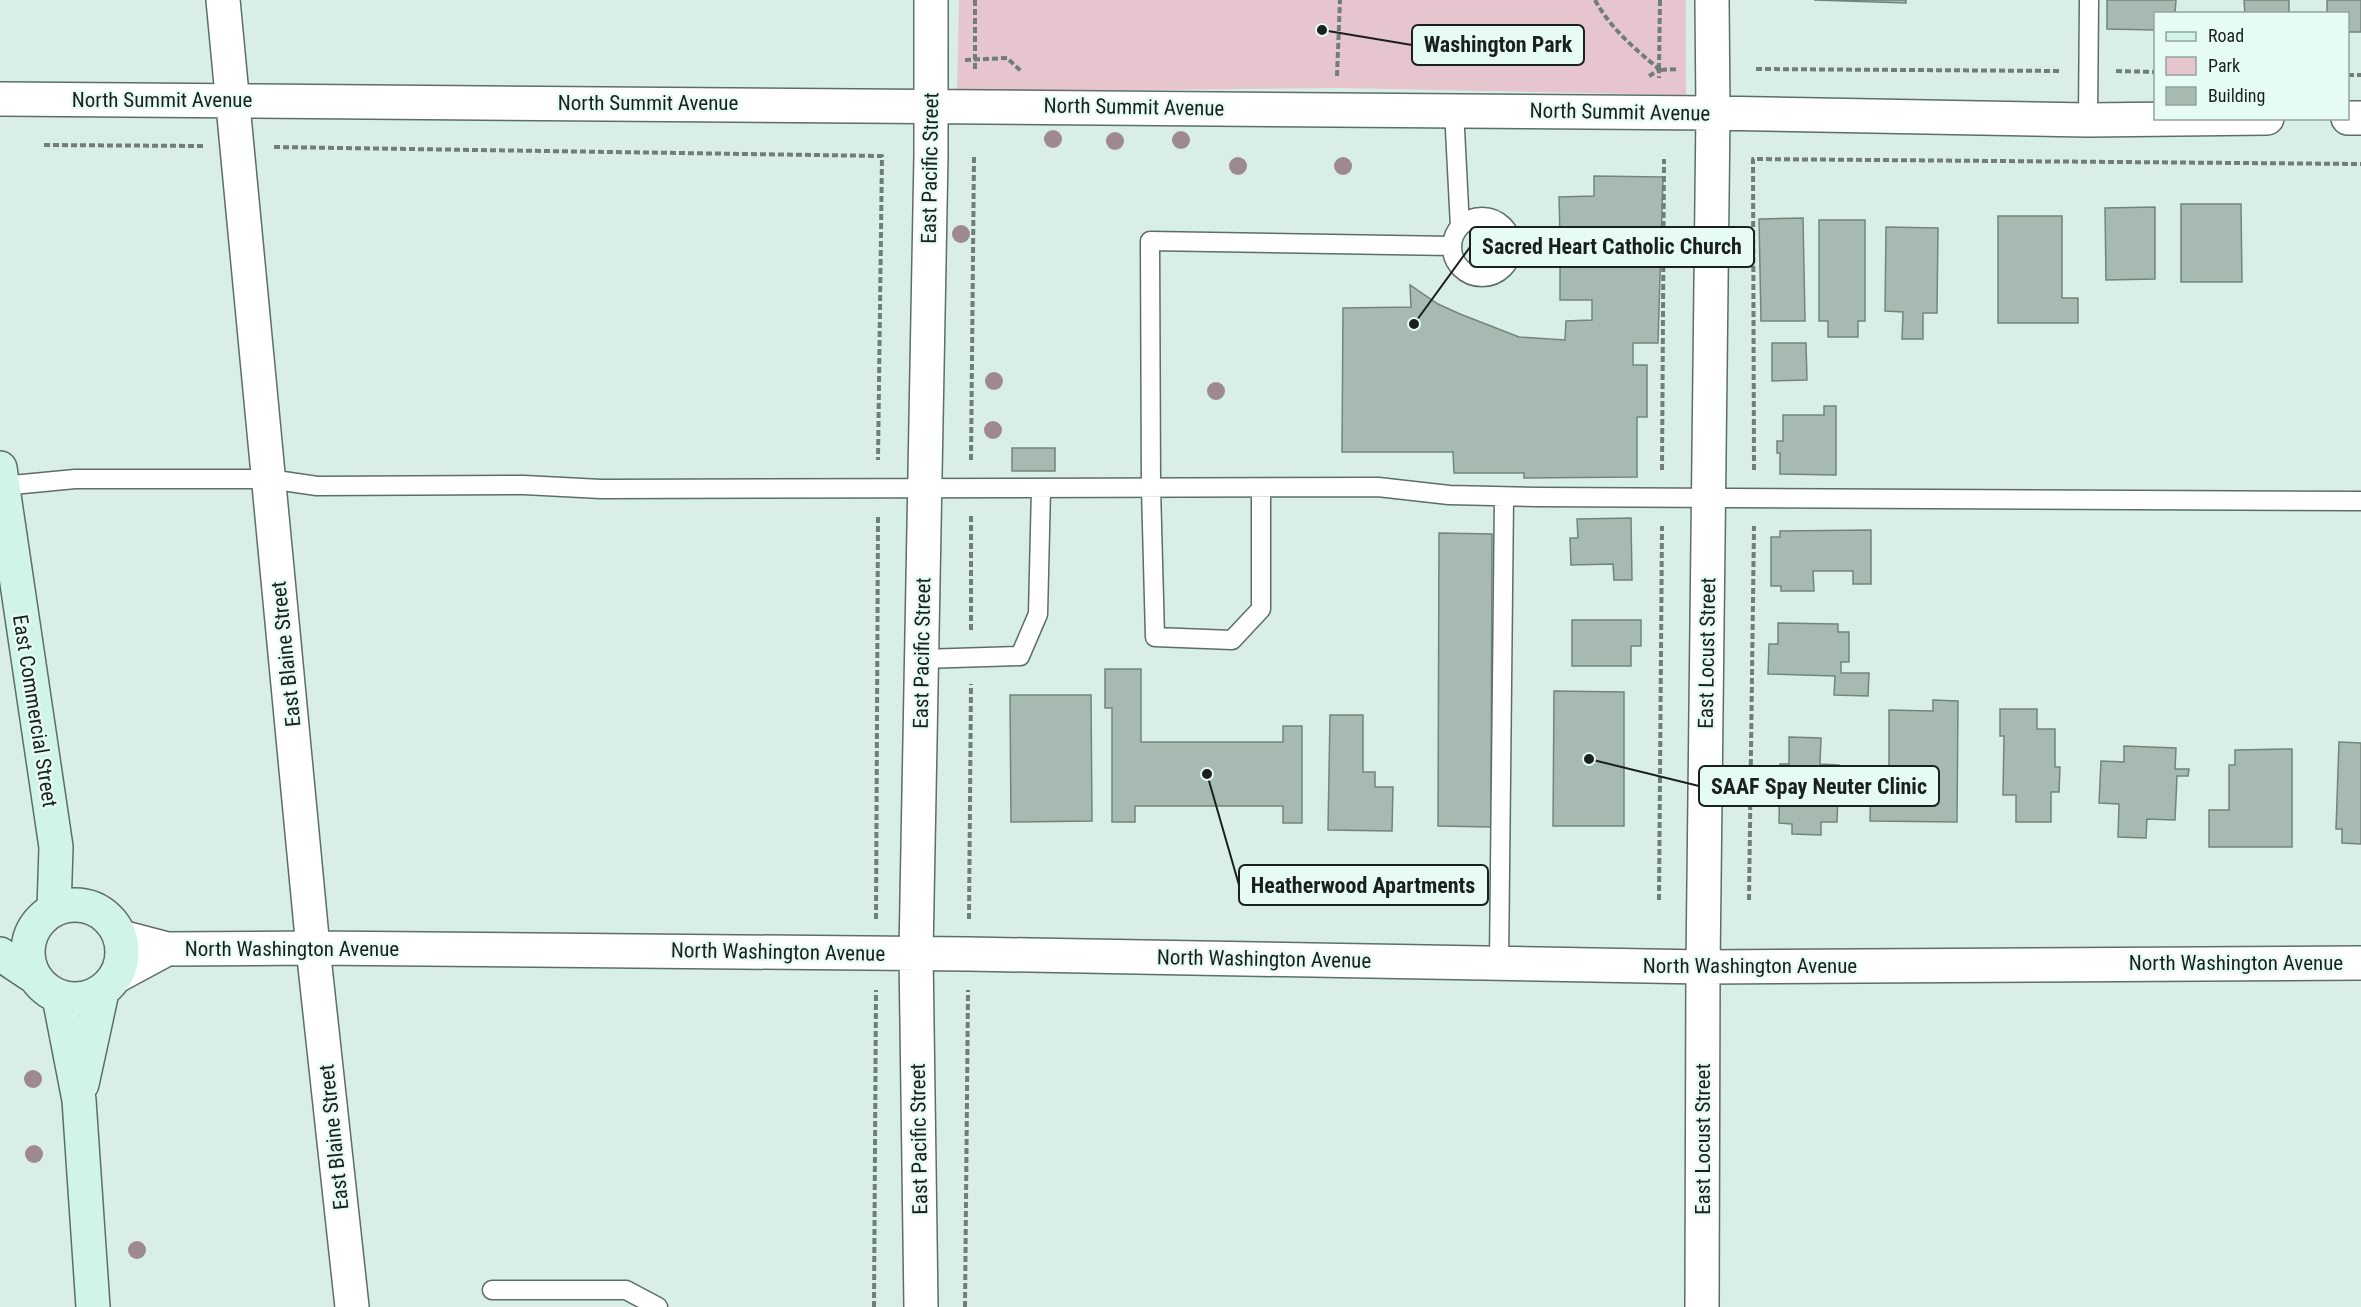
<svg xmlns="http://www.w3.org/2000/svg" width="2361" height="1307" font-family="'Roboto Condensed',sans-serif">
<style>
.green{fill:#e6c5ce}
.building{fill:#a7bab2;stroke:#72857d;stroke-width:1.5}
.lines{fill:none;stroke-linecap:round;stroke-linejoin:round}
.lane-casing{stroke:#5c6e67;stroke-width:21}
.street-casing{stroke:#5c6e67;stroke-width:36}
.secondary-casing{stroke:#5c6e67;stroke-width:36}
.path{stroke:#707d78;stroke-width:4;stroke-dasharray:6 3;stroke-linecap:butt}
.lane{stroke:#fff;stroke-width:18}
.street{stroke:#fff;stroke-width:33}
.secondary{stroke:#d1f4e9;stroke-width:33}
.tree{fill:#9f8991}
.labels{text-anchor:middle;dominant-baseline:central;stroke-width:4.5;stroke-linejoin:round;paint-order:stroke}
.street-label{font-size:21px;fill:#19201d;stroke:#e6fbf3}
.leader{fill:none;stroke:#19201d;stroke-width:2}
.callout-dot{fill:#19201d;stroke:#e6fbf3;stroke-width:2}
.callout{fill:#e6fbf3;stroke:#19201d;stroke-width:2}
.callout-label{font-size:22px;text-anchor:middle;font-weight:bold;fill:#19201d}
</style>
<rect width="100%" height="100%" fill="#d9eee6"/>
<path class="green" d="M959 0H1686V95L1337 88 957 92Z"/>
<path class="building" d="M1814 0H1906V3Z
M2107 0H2176L2175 14H2156V30L2107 29Z
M2244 0H2289V14H2245Z
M2327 0H2361V32H2348V14H2327Z
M1594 176 1663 177 1658 343H1633V365H1647V417H1637V477L1524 478V473H1454L1453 452H1342L1343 308 1411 307 1410 285 1438 304 1460 314 1519 337 1565 340 1566 321 1592 320V300H1560V258L1544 259 1543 238H1560L1559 197 1594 196Z
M2181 204H2241L2242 282H2181Z
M2155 207V279L2106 280 2105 208Z
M1998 216H2062V298H2078V323H1998Z
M1803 218 1805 321H1761L1759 219Z
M1819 220H1865V321H1858V337H1828V321H1819Z
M1886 227 1938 228 1937 313H1923V339H1902L1903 312 1885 311Z
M1772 343H1806L1807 380 1772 381Z
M1824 406H1836V475L1780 474V453H1777V441H1783V415H1824Z
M1012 448H1055V471H1012Z
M1631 518 1632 580H1614L1613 564 1571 565 1570 538H1578L1577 519Z
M1871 530V584H1853V571H1813L1814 591H1781V586H1771V537H1780V531Z
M1439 533 1492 534 1491 827 1438 826Z
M1572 620H1641V646H1631V666H1572Z
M1778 623 1838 624V632H1849V662H1841V673H1869L1868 696 1834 695 1835 676 1768 674 1769 644H1778Z
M1105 669H1141V742H1283V726H1302V823H1283V806H1135V822H1112V708H1105Z
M1554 691 1624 692V826H1553Z
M1010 695H1091L1092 821 1011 822Z
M1933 700 1958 701 1957 822 1870 821 1871 781H1894V778H1889V710L1933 711Z
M2000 709H2037V729H2055V767H2060L2059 792H2051V822H2016V795H2003L2004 736H2000Z
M1330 715H1363V772H1375V787H1393L1392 831 1328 830Z
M1789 737 1821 738 1820 764 1839 765 1837 822H1821V835L1792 834V824L1779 823 1780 764H1789Z
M2339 742 2361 743V844L2342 843V829H2336Z
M2124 746 2176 748 2175 769H2189L2188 776H2177L2175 820 2147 819 2146 838 2118 837 2119 804 2099 803 2101 761 2124 762Z
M2292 749V847H2209V810H2229V765H2235V750Z"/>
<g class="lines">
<defs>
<path id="lane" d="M1454 110 1460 227
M2088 120 2089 0
M1452 247a30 30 0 1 1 60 0a30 30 0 1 1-60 0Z
M2 486 75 479H269L317 486 524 485 601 489 1378 487 1449 495 1538 497 2361 501
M1261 488V609L1232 640 1155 637 1151 488 1150 241 1452 246
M922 659 1020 656 1038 614 1041 489
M1499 963 1504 497
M492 1290H626L658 1307"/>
<path id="street" d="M223 0 313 948 352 1307
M0 99 1713 113 2088 120 2267 118
M2348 118H2361
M121 937 167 949 313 948 968 954 1703 967 2361 963
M115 977 167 949
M921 1307 916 953 931 155V0
M1702 1307 1703 967 1713 113 1712 0"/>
<path id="secondary" d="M0 468 56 847 54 909
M28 952a47 47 0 1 1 94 0a47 47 0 1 1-94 0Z
M0 954 36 978
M59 997 79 1100 93 1307
M82 1084 102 992"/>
</defs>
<use href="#lane" class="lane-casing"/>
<use href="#street" class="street-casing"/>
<use href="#secondary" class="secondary-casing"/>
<path class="path" d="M975 0V71
M1595 0C1611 29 1634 48 1659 69
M1660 0 1659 70 1679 69
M965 60 1007 58 1021 71
M1756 69 2061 71
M2116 71 2156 72
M2348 75H2361
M1337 76 1340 0
M1649 76 1659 70V78
M44 145 203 146
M274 147 882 156 878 460
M971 460 974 155
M1662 470 1664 159
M1754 470 1753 159 2361 164
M971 516V631
M1659 900 1662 526
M1749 900 1754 526
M876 919 878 516
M969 919 971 684
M874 1307 876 990
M965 1307 968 990"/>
<use href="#lane" class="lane"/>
<use href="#street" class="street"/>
<use href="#secondary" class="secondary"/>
</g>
<g class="tree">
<circle cx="1053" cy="139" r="9"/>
<circle cx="1181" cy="140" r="9"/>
<circle cx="1115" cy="141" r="9"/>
<circle cx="1238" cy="166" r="9"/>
<circle cx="1343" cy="166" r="9"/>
<circle cx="961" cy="234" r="9"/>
<circle cx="994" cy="381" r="9"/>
<circle cx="1216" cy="391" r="9"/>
<circle cx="993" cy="430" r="9"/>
<circle cx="33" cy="1079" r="9"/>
<circle cx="34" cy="1154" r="9"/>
<circle cx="137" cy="1250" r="9"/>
</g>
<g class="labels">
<g class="street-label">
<text x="162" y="100">North Summit Avenue</text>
<text x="648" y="103">North Summit Avenue</text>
<text transform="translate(1134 107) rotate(1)">North Summit Avenue</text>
<text transform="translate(1620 112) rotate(1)">North Summit Avenue</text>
<text transform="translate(930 168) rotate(-89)">East Pacific Street</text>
<text transform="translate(922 653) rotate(-89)">East Pacific Street</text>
<text transform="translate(1707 653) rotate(-89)">East Locust Street</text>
<text transform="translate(286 654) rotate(-96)">East Blaine Street</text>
<text transform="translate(35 711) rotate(81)">East Commercial Street</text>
<text x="292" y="949">North Washington Avenue</text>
<text transform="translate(778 952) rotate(1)">North Washington Avenue</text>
<text transform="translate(1264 959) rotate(1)">North Washington Avenue</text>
<text x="2236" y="963">North Washington Avenue</text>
<text x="1750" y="966">North Washington Avenue</text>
<text transform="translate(334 1137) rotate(-96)">East Blaine Street</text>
<text transform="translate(919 1139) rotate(-91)">East Pacific Street</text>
<text transform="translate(1703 1139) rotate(-90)">East Locust Street</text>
</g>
</g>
<path class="leader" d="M1322 30L1412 45M1414 324L1470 247M1589 759L1699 786M1207 774L1239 885"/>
<g class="callout-dot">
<circle cx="1322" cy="30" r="6"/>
<circle cx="1414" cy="324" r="6"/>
<circle cx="1589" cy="759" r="6"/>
<circle cx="1207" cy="774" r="6"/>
</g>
<g class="callout">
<rect x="1412" y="25" width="172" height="40" rx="6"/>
<rect x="1470" y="227" width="284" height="40" rx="6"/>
<rect x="1699" y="766" width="240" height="40" rx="6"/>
<rect x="1239" y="865" width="249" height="40" rx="6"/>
</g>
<g class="callout-label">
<text x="1498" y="52">Washington Park</text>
<text x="1612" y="254">Sacred Heart Catholic Church</text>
<text x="1819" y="794">SAAF Spay Neuter Clinic</text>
<text x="1363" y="893">Heatherwood Apartments</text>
</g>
<rect x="2154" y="12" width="195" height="108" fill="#e6fbf3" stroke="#94a39d" stroke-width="1.5"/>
<rect x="2166" y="32" width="30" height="9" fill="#d1f4e9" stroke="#94a39d" stroke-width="1.5"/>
<text x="2208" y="42" font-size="18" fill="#19201d">Road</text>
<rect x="2166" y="57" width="30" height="18" fill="#e6c5ce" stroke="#94a39d" stroke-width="1.5"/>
<text x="2208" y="72" font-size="18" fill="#19201d">Park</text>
<rect x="2166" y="87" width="30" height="18" fill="#a7bab2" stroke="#94a39d" stroke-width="1.5"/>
<text x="2208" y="102" font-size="18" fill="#19201d">Building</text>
</svg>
